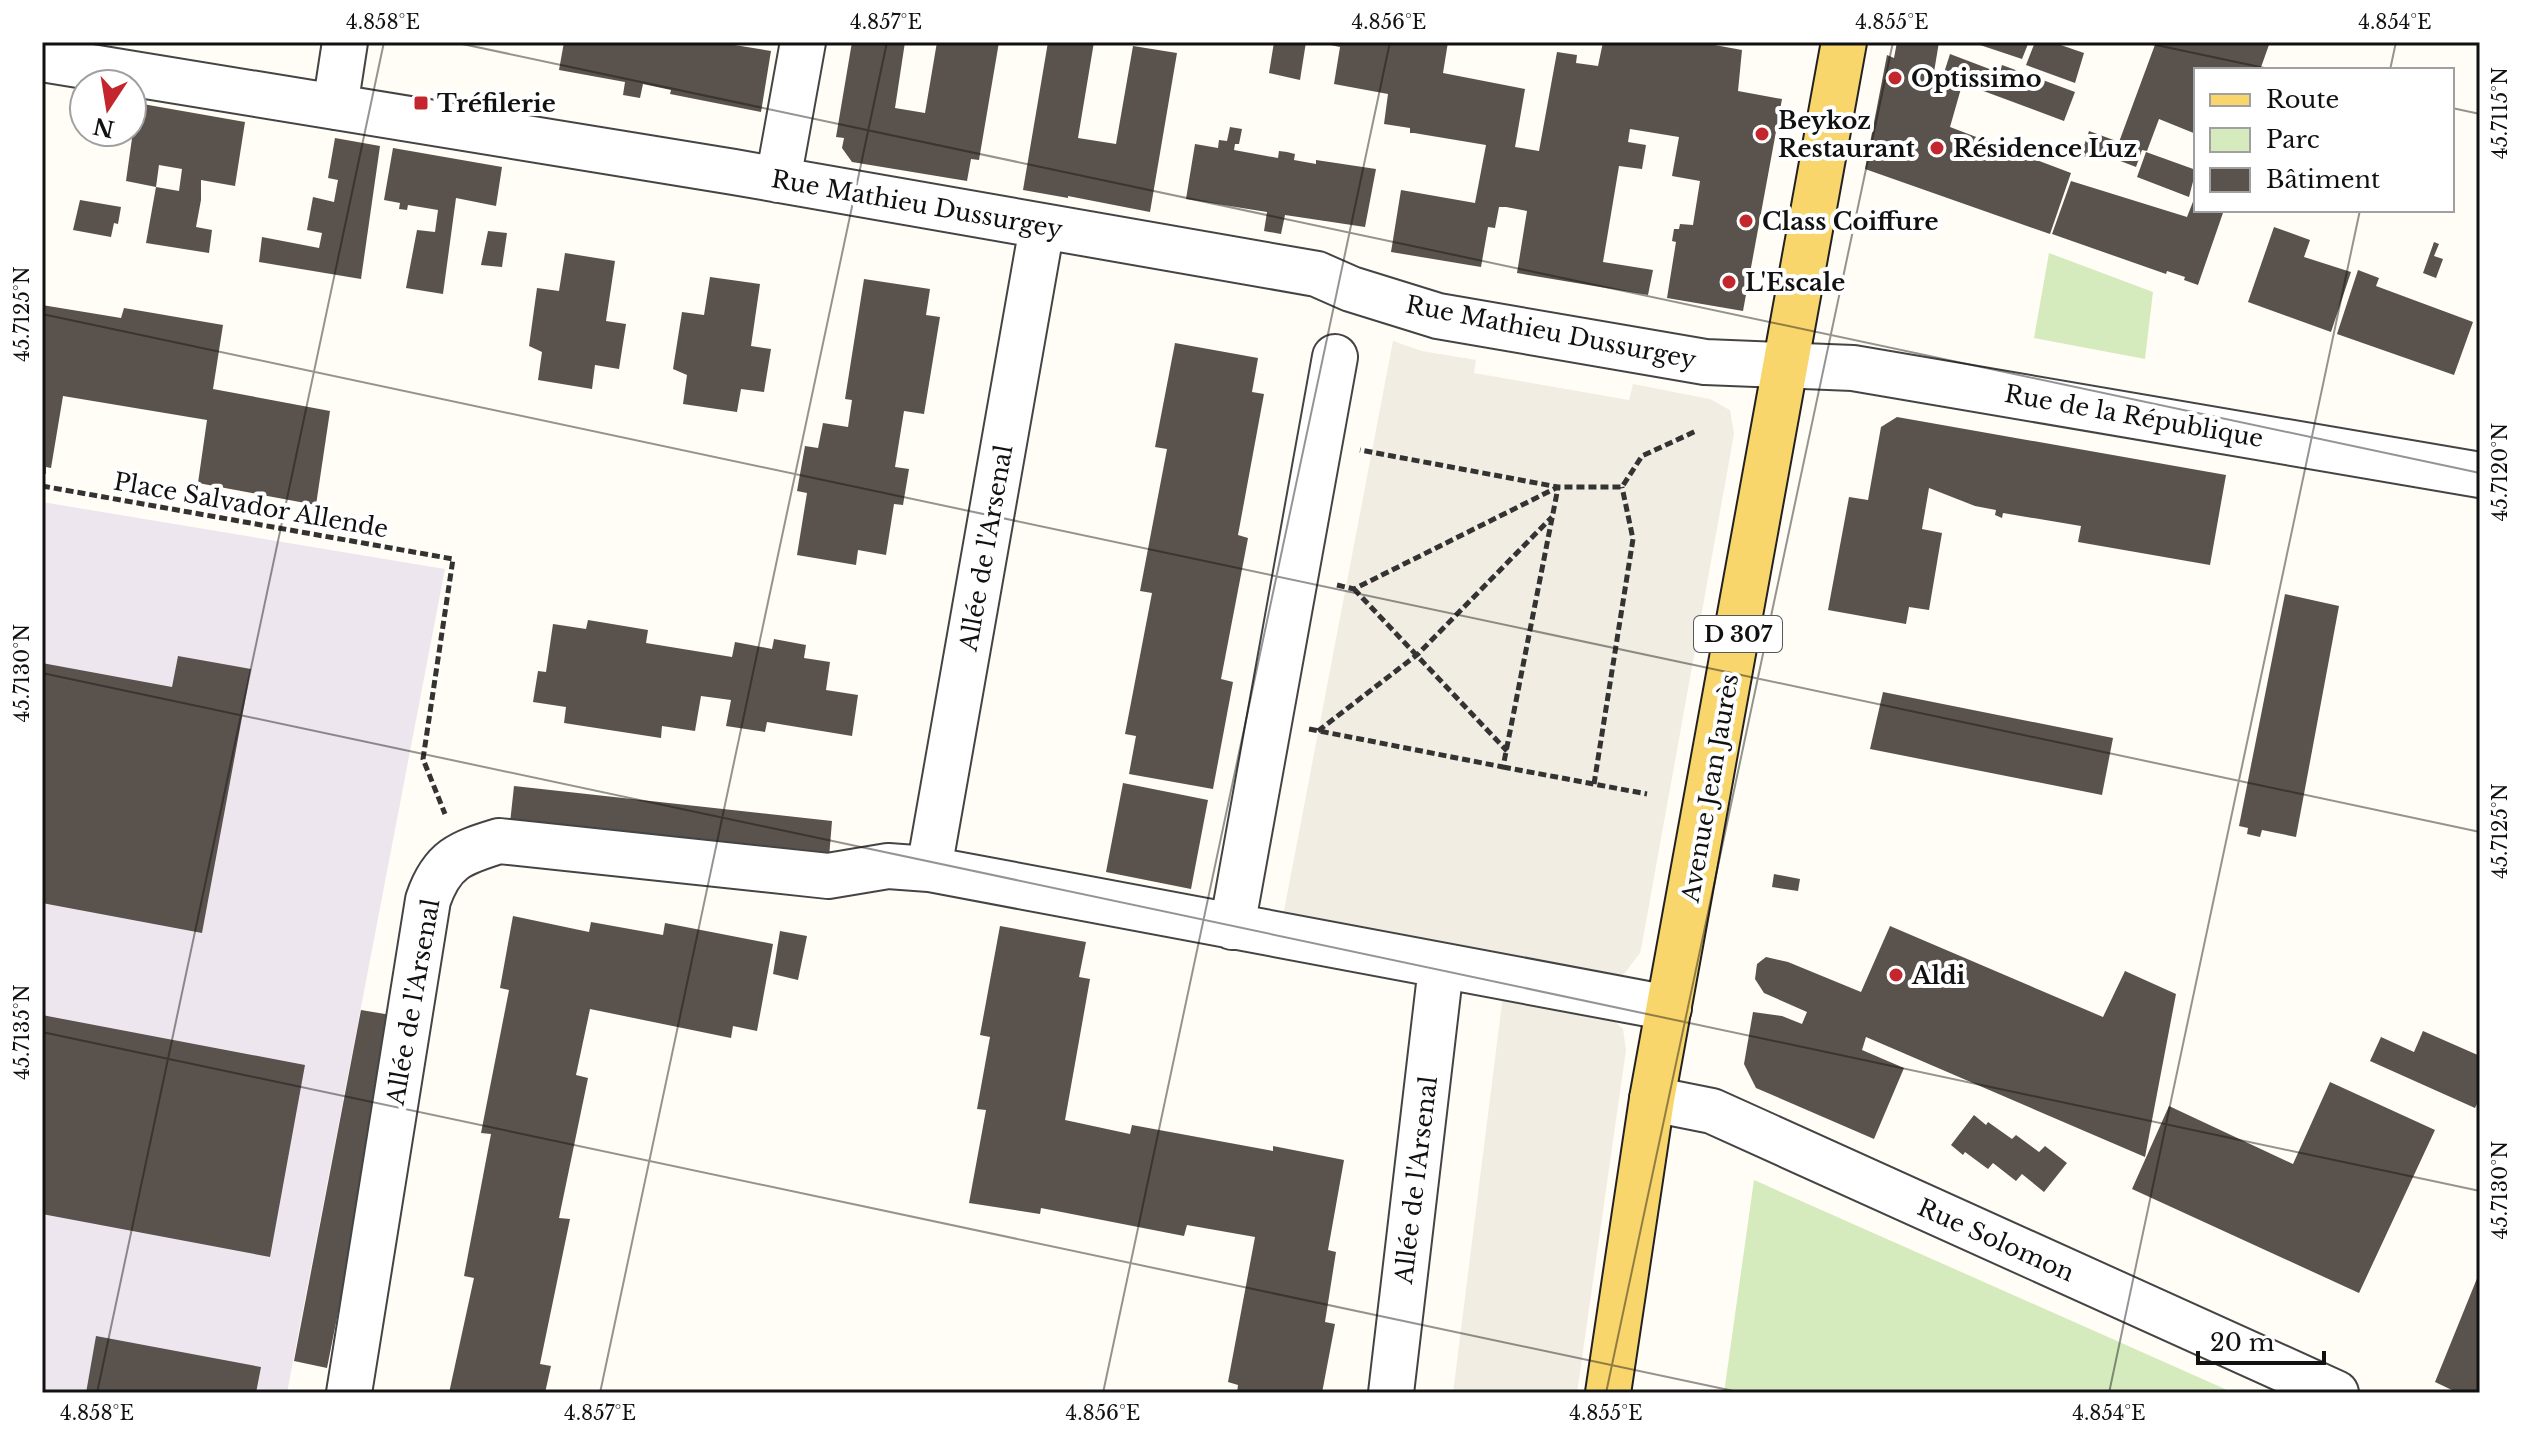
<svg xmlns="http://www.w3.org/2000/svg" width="2522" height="1435" font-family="'Libre Baskerville',serif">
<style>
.industrial{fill:#eee6ef}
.green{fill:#d5ebbd}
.plaza{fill:#f1ede2}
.building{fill:#5a524d}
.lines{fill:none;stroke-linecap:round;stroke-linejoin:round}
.minor-casing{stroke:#444;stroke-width:48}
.major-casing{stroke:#222;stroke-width:48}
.path{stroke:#333;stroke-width:5;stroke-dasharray:8 4;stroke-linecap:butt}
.minor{stroke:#fff;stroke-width:44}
.major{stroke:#f9d66b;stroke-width:44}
.ticks{fill:none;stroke:#111;stroke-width:2;stroke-opacity:0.45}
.poi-dot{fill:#c4262e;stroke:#fff;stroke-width:3}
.labels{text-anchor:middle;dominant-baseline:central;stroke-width:8;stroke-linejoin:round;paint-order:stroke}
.shield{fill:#fff;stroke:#585858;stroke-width:2}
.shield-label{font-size:22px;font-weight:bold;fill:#111}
.poi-label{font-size:24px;font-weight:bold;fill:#111;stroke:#fff;text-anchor:start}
.street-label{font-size:24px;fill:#111;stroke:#fff}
.neatline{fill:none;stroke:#111;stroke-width:3}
.ticks-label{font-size:20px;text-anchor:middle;fill:#111}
</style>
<rect width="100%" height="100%" fill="#fffdf5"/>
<path class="industrial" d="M42 502 445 569 287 1393H42Z"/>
<path class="green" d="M2049 253 2153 292 2145 359 2034 338Z
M1754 1180 2234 1393H1724Z"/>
<path class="plaza" d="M1393 341 1422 351 1476 360 1474 373 1629 400 1633 384 1710 399 1730 410 1734 434 1642 944 1640 953 1624 974 1608 978 1283 916Z
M1503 995 1610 1017 1623 1029 1626 1050 1577 1393H1453Z"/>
<path class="building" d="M564 42H716L771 51 761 112 670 94 671 90 643 84 640 98 623 95 625 82 559 70Z
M852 42H905L895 108 925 113 937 42H999L979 160 971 159 967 181 852 162 842 148 844 138 836 137Z
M1048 42H1094L1078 138 1116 144 1133 46 1177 53 1150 212 1068 196V198L1023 190Z
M1274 42H1306L1300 80 1269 73Z
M1316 42H1448L1443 73 1525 89 1515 147 1539 151 1557 52 1577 55 1576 63 1598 66 1603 42H1698L1742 50 1738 91 1782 99 1743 311 1667 298 1676 242 1672 241 1674 229H1679L1680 224 1693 225 1700 181 1672 176 1679 137 1630 129 1628 142 1646 145 1642 169 1619 166 1603 262 1653 270 1648 295 1517 273 1527 211 1506 207H1499L1495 228 1488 227 1481 267 1391 252 1401 190 1475 203 1486 145 1414 133H1410V128L1384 124 1388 94 1334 84 1340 47Z
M1897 42H1939L1934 72 1921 69 1962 85 1950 127 2071 173 2050 234 1865 169 1887 55 1894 58Z
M1971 42H2025L2028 44 2022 59Z
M2035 42H2052L2084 53 2075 83 2026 65Z
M2156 42H2270L2260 70H2196V134L2159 119 2147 151 2142 150 2136 167 2097 152 2094 160 2081 155 2089 131 2119 142Z
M1950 54 2000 73 2002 65 2075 92 2064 121 1943 76Z
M137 103 245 122 235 186 201 180V200L196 227 212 230 209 253 146 243 156 187 179 191 182 169 159 165 156 187 126 181Z
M1230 127 1242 129 1239 144H1235L1234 150 1278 158 1279 151 1287 152 1295 154 1294 160 1316 164V160L1376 169 1365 227 1285 215 1281 234 1264 231 1267 212 1186 199 1195 144 1218 148 1219 140 1227 141Z
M335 138 380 146 361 279 259 262 262 237 319 248 322 233 307 230 313 197 334 202 338 180 328 178Z
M393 148 502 167 496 206 456 198 443 294 406 288 417 230 435 232 438 210 408 205 407 210 399 209 400 203 384 200Z
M2146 152 2196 170 2189 197 2137 177Z
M2071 181 2187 217 2196 194V210H2224L2198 285 2184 280 2185 277 2167 271 2166 274 2052 234Z
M80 200 121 207 118 224 114 223 111 237 73 230Z
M2274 227 2310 240 2304 257 2351 272 2331 332 2248 302Z
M488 231 507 233 502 267 481 265Z
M2434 242 2439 244 2434 256 2443 259 2436 278 2423 273Z
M565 253 615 261 606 321 626 324 619 369 595 365 592 389 538 380 542 352 529 346 537 288 559 291Z
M2358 270 2379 278 2376 286 2473 322 2454 375 2337 334Z
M710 277 760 284 751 346 771 349 764 392 741 389 737 412 683 404 687 375 673 369 682 312 704 315Z
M864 279 930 289 926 315 940 317 924 414 904 411 895 467 909 469 903 505 894 504 886 555 858 550 856 565 797 555 807 493 797 491 805 446 818 448 823 423 848 427 852 400 845 399Z
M42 305 121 318 124 308 223 325 213 389 330 411 316 505 198 483 207 420 63 396 51 468 46 467V474L42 473Z
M1175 343 1258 358 1252 392 1264 394 1238 535 1248 538 1221 679 1233 682 1213 789 1129 774 1136 736 1125 734 1152 593 1140 591 1167 449 1155 447Z
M1897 417 2226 475 2210 565 2078 542 2081 526 2003 513 2002 518 1995 515 1996 510 1975 506 1929 488 1922 529 1942 533 1929 610 1909 607 1906 624 1828 610 1849 497 1868 500 1881 427Z
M2285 594 2339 606 2296 837 2262 830 2260 837 2247 834 2248 828 2239 826Z
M588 620 648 630 646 643 732 657 735 642 772 649 774 639 806 645 804 658 830 662 826 690 858 695 852 736 767 722 765 732 726 726 731 700 701 696 695 731 662 726 661 738 564 723 566 707 533 702 538 671 546 672 553 624 586 629Z
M178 656 251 669 202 933 42 903V663L172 687Z
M1883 692 2113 738 2102 795 1870 749Z
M1123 783 1208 800 1191 889 1106 872Z
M514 786 832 821 829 858 510 823Z
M1774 874 1800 879 1798 891 1772 887Z
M513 916 589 932 591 922 663 935 665 923 773 944 757 1031 733 1026 731 1038 590 1009 576 1075 588 1078 559 1218 570 1219 540 1364 551 1366 545 1393H449L474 1278 464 1276 491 1134 481 1133 509 990 500 988Z
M1000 926 1086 942 1079 977 1090 979 1065 1120 1130 1134 1132 1125 1273 1151V1146L1344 1160 1328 1250 1336 1252 1325 1322 1335 1324 1322 1393H1237L1238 1385 1228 1382 1255 1237 1187 1225 1184 1236 1041 1208 1040 1214 969 1203 986 1110 977 1109 990 1037 980 1035Z
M1890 926 2103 1017 2125 971 2176 994 2145 1157 1866 1037 1862 1050 1904 1068 1874 1139 1756 1088 1744 1064 1753 1012 1782 1016 1802 1024 1807 1012 1764 993 1755 979 1757 964 1766 957 1788 962 1861 992Z
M780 931 807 936 798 980 773 974Z
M361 1010 397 1016 327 1368 294 1361Z
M42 1015 305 1065 270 1257 42 1214Z
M2423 1031 2480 1056V1098L2475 1108 2370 1061 2381 1037 2414 1052Z
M2330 1082 2435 1130 2359 1293 2132 1189 2169 1106 2293 1164Z
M1974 1115 1986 1125 1988 1122 2012 1139 2016 1135 2039 1152 2045 1146 2067 1163 2044 1192 2022 1174 2016 1181 1993 1163 1988 1169 1965 1152 1963 1155 1951 1145Z
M2480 1271V1393H2453L2454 1391 2435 1382Z
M96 1336 261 1367 256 1393H86Z"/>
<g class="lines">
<defs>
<path id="minor" d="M42 59 734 172 1317 274 1351 289 1438 316 1705 362 1853 368 2480 475
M335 107 345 42
M778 180 803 42
M929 869 1669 1008
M1232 927 1335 357
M1652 1099 1712 1111 2336 1393
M349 1393 428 900C442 859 460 853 499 841L828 876 888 866 929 869 1042 227
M1391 1393 1441 967"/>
<path id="major" d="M1608 1393 1652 1099 1844 42"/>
</defs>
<use href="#minor" class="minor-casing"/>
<use href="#major" class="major-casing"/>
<path class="path" d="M42 486 453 559 423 759 445 814
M1337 585 1354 589 1558 487H1622L1642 456 1696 431
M1354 589 1507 751
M1309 729 1503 767 1556 498 1558 487 1360 450
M1318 731 1418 654 1552 517
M1503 767 1647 794
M1594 784 1633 539 1622 487"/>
<use href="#minor" class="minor"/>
<use href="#major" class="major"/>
</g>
<path class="ticks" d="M453 42 2480 473M2142 42 2274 70M2390 70 2396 42M2452 108 2480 114M42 314 2480 832M42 673 2480 1191M42 1032 1743 1393M42 1391 54 1393M97 1393 384 42M600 1393 887 42M1103 1393 1390 42M1606 1393 1893 42M2109 1393 2360 210"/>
<g class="poi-dot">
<circle cx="1895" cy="78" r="8"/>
<rect x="413" y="95" width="16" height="16" rx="4"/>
<circle cx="1762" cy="134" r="8"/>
<circle cx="1937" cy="148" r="8"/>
<circle cx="1746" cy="221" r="8"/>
<circle cx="1729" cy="282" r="8"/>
<circle cx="1896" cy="975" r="8"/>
</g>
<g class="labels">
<rect class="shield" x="1694" y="616" width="88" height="36" rx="6"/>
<g class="shield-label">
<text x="1738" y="634">D 307</text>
</g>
<g class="poi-label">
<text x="1911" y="78">Optissimo</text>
<text x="437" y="103">Tréfilerie</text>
<text x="1778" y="120">Beykoz<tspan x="1778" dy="28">Restaurant</tspan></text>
<text x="1953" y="148">Résidence Luz</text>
<text x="1762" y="221">Class Coiffure</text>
<text x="1745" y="282">L'Escale</text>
<text x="1912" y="975">Aldi</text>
</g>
<g class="street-label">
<text transform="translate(917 204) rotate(10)">Rue Mathieu Dussurgey</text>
<text transform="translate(1551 332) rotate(11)">Rue Mathieu Dussurgey</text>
<text transform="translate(2134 416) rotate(10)">Rue de la République</text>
<text transform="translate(251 505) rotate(10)">Place Salvador Allende</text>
<text transform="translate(986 548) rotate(-80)">Allée de l'Arsenal</text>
<text transform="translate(1710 788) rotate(-80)">Avenue Jean Jaurès</text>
<text transform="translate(413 1002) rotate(-80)">Allée de l'Arsenal</text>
<text transform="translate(1416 1180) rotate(-83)">Allée de l'Arsenal</text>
<text transform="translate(1996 1240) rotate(24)">Rue Solomon</text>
</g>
</g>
<rect width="2522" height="1435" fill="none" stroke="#ffffff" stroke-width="88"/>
<rect x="2194" y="68" width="260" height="144" fill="#ffffff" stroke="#a0a0a0" stroke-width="2"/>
<rect x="2210" y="94" width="40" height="12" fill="#f9d66b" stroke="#a0a0a0" stroke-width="2"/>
<text x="2266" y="108" font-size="24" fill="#111111">Route</text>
<rect x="2210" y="128" width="40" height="24" fill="#d5ebbd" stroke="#a0a0a0" stroke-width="2"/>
<text x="2266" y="148" font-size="24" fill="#111111">Parc</text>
<rect x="2210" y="168" width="40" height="24" fill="#5a524d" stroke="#a0a0a0" stroke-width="2"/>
<text x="2266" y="188" font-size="24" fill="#111111">Bâtiment</text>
<g transform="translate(108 108) rotate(192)"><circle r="38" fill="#ffffff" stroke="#a0a0a0" stroke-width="2"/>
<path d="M0-6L14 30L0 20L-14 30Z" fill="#c4262e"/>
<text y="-12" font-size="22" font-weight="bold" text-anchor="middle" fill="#111111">N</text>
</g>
<path d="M2198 1351v12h126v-12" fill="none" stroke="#111111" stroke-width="4"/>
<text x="2210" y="1351" font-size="24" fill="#111111" stroke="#ffffff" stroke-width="6" paint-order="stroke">20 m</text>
<rect x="44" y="44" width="2434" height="1347" class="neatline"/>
<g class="ticks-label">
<text x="383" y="29">4.858°E</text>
<text x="886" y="29">4.857°E</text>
<text x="1389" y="29">4.856°E</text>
<text x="1892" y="29">4.855°E</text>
<text x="2395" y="29">4.854°E</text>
<text transform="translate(2500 113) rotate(-90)" y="7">45.7115°N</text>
<text transform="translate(22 314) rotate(-90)" y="7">45.7125°N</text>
<text transform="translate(2500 472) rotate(-90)" y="7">45.7120°N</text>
<text transform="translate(22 673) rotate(-90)" y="7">45.7130°N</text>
<text transform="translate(2500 831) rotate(-90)" y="7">45.7125°N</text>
<text transform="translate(22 1032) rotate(-90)" y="7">45.7135°N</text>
<text transform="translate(2500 1190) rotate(-90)" y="7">45.7130°N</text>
<text x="97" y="1420">4.858°E</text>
<text x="600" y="1420">4.857°E</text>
<text x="1103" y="1420">4.856°E</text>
<text x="1606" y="1420">4.855°E</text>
<text x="2109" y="1420">4.854°E</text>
</g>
</svg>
